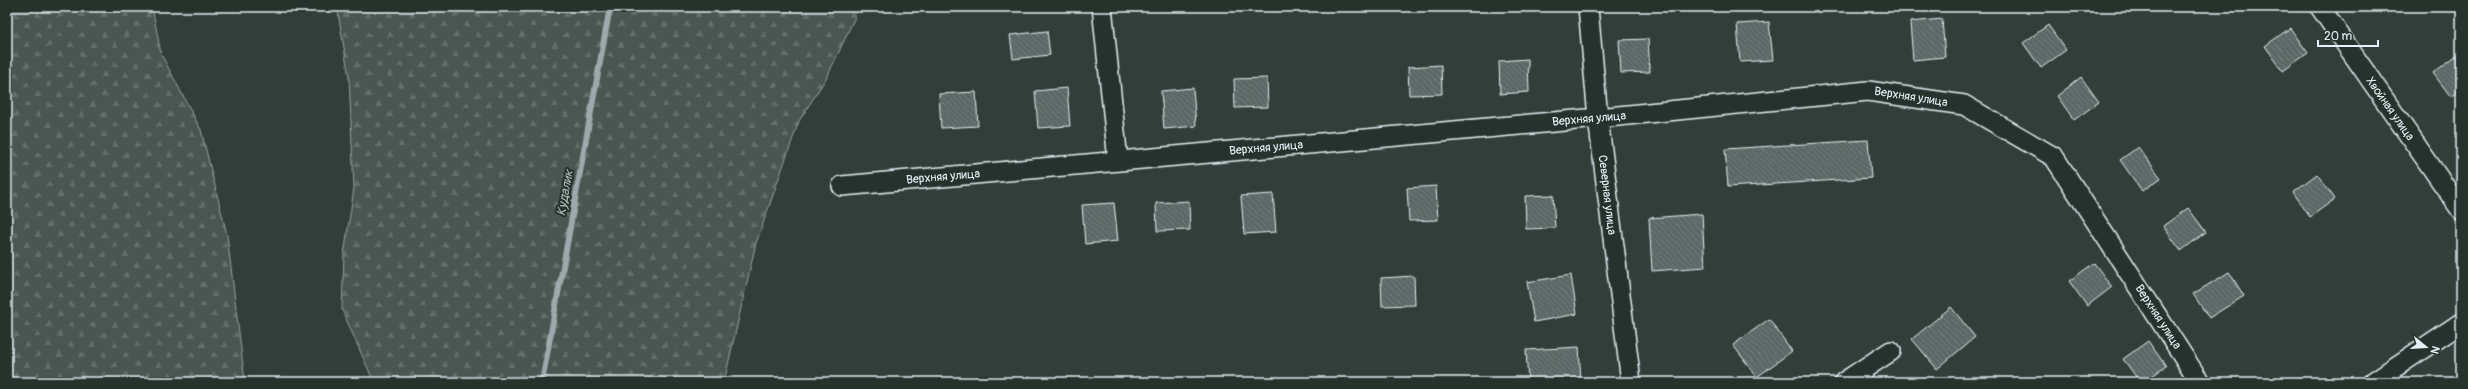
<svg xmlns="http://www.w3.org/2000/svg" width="2468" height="389" font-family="Pangolin,sans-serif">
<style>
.forest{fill:url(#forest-firs);stroke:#98a4a4}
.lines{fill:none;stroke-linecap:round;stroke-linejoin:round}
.stream{stroke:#9ea9ab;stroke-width:6}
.building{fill:url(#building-back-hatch);stroke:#e8f1f8}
.street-casing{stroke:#e8f1f8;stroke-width:22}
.street{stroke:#26332d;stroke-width:19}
.labels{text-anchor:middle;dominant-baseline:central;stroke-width:4;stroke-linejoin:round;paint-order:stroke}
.street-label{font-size:12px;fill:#e8f1f8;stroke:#26332d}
.water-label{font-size:13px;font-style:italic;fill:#b1bbbe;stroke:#26332d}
</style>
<defs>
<pattern id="forest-firs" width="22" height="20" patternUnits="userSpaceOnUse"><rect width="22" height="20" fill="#495651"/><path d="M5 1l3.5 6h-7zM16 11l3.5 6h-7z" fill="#636f6b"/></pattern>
<pattern id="building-back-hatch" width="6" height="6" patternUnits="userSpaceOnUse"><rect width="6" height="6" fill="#5c6865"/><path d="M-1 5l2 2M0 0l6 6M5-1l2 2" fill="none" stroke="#737e7c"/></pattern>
</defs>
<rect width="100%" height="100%" fill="#323e39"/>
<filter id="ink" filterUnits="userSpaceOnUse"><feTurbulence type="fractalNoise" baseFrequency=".025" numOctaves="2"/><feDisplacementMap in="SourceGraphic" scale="8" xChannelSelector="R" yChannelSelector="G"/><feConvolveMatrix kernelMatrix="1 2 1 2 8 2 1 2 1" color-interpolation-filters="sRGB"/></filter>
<g filter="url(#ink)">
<path class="forest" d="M7 7H152L161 54 201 130 227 235 245 382H7Z
M337 7H857L855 17 828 75 799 121 756 243 724 382H374L342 310 344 255 354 188 349 77Z"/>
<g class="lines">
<path class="stream" d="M542 382 610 7"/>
</g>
<path class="building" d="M1942 19 1945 57 1913 60 1910 22Z
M1769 22 1773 60 1740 62 1737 24Z
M2048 25 2066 50 2041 68 2023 43Z
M2290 28 2308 53 2283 71 2265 46Z
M1047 31 1050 55 1013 59 1010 35Z
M1648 39 1650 72 1621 73 1619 40Z
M2461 52V90L2451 97 2433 73Z
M1528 59 1529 92 1500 94 1499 61Z
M1441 65 1442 94 1409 95 1408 67Z
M2081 77 2099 102 2074 120 2057 96Z
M1267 78 1268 107 1235 108 1234 79Z
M1067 88 1070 126 1038 128 1035 91Z
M1193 88 1196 126 1164 129 1161 91Z
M976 92 978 126 941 128 939 94Z
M1868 140 1871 178 1728 187 1725 149Z
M2138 147 2161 178 2142 191 2120 160Z
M2317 174 2335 199 2310 217 2293 192Z
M1436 186 1438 220 1409 221 1407 188Z
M1273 194 1276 232 1244 234 1241 196Z
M1553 195 1555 228 1526 229 1525 196Z
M1189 201 1190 230 1157 231 1156 203Z
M1114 203 1118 241 1085 244 1082 205Z
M2188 208 2206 232 2181 251 2163 226Z
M1702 214 1705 267 1652 271 1649 218Z
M2094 263 2112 287 2087 306 2069 281Z
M2229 272 2244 296 2209 318 2193 294Z
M1571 275 1577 314 1534 322 1527 282Z
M1414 276 1415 305 1382 306 1381 278Z
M1951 307 1975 337 1937 369 1912 339Z
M1769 319 1792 351 1757 377 1733 345Z
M2148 341 2166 366 2144 382H2140L2123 359Z
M1579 347 1581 382H1528L1526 350Z"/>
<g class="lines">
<defs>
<path id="street" d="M1102 7 1118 161
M1588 7 1598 118 1631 382
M2320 7 2461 210
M842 186 1598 118 1868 91 1964 105 2054 157 2200 382
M1844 382 1891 351
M2373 382 2461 323"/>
</defs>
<use href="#street" class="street-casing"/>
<use href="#street" class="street"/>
</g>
</g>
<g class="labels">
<g class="street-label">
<text transform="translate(1911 97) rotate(9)">Верхняя улица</text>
<text transform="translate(2390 109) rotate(55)">Хвойная улица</text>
<text transform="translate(1589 119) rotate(-5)">Верхняя улица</text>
<text transform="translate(1266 148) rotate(-5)">Верхняя улица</text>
<text transform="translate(943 177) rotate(-5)">Верхняя улица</text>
<text transform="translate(1607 195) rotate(83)">Северная улица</text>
<text transform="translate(2158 317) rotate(57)">Верхняя улица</text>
</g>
<g class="water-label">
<text transform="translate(565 193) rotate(-80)">Кудалик</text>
</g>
</g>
<rect width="2468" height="389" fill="none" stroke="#26332d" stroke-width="24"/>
<rect x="12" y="12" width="2444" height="365" fill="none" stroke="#e8f1f8" stroke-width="1.5" filter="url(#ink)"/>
<g transform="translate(2426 347) rotate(108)" stroke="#26332d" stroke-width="3" paint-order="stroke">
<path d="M0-3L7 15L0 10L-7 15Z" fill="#e8f1f8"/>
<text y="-6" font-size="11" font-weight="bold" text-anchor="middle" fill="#e8f1f8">N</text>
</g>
<path d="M2318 40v6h60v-6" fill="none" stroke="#e8f1f8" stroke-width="2"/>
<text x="2324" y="40" font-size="12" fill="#e8f1f8" stroke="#26332d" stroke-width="3" paint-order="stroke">20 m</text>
</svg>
